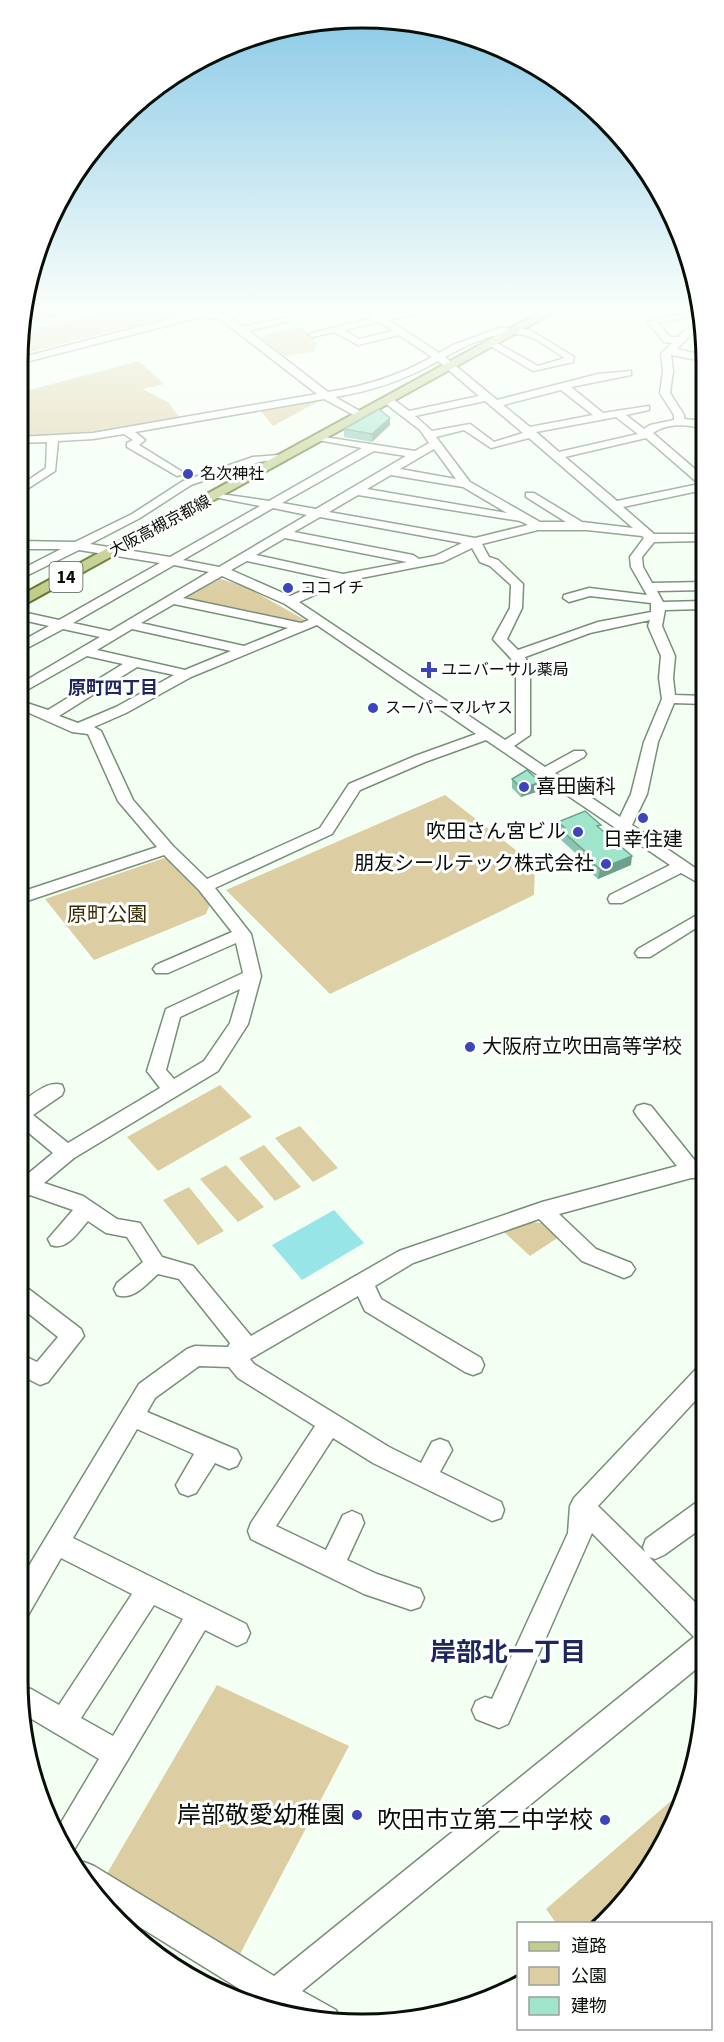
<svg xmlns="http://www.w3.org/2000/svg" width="724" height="2042" font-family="'Source Sans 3','Noto Sans JP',sans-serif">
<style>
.green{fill:#dccea2}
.water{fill:#97e5e6}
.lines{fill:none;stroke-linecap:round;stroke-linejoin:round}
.minor-casing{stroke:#778f76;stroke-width:3}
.major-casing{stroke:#64742a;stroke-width:4}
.minor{fill:#fff;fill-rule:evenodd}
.major{fill:#c0cd8b;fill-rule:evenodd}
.rail-casing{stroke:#818b81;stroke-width:4}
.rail{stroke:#fff;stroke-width:2;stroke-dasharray:8;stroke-linecap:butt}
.wall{fill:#89c5af}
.shaded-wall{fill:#6fa08f}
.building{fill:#9fe5cc;stroke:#6fa08f;stroke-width:1.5}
.poi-dot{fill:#3b46ba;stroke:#fff;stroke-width:2}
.labels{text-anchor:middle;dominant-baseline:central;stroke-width:6;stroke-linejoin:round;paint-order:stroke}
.far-poi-label{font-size:16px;fill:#070f07;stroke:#fff;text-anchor:start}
.far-street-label{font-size:16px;fill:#070f07;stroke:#fff}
.shield{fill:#fff;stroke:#515751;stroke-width:1.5}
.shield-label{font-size:18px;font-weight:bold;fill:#070f07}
.far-neighbourhood-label{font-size:18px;font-weight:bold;fill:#1e265e;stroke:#fff}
.poi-label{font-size:20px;fill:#070f07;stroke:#fff;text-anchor:start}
.park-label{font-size:20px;fill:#382c00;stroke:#fff}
.near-poi-label{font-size:24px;fill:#070f07;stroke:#fff;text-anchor:end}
.near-neighbourhood-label{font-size:26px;font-weight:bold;fill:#1e265e;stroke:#fff}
.rim{fill:none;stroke:#070f07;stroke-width:3}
</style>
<rect width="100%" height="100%" fill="#f4fff4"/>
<path class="green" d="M104 310H196L19 355 22 331 97 315 96 313Z
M302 327 317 344 313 352 284 356 261 337 273 332Z
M139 361 164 384 143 389 169 403 180 418 93 433 18 436V393Z
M319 401 273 426 260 410Z
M218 578 246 587 305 620 297 623 184 600 183 598Z
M445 795 535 865 534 895 330 994 226 890Z
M167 857 210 904 206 914 94 960 45 899Z
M220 1085 252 1117 158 1171 127 1137Z
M300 1126 338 1168 313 1182 275 1138Z
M264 1145 301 1187 275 1201 239 1158Z
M226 1165 264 1207 238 1222 200 1179Z
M189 1187 224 1231 198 1245 163 1200Z
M531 1222 542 1223 559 1237 530 1256 504 1232Z
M217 1685 349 1746 238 1958 105 1877Z
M686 1788 648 1871 596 1923H556L546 1909Z"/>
<path class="water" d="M334 1210 364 1243 302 1280 272 1245Z"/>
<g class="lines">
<defs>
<path id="minor" d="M363 310H374L382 316 408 310H422L421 313 389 320 439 353 453 345 499 328 530 330 574 357 573 362 533 371 487 344 495 342 538 366 565 358C553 351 538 338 524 335 499 328 467 345 445 357L497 400 598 374 631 371V375L571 387 603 413 649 406V410L626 415 644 429 650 425 674 420V415L660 393 663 371 661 354 672 343 664 342 647 322 701 310V314L658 323 670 337H678L688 328 703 321V328L694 332 677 349 703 355V361L671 355 673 371 670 393 684 415V419L703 421V429C688 424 667 423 653 433L703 476V490L623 507 654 534H703V541L654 542 642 557 643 567 652 583 704 582V590L657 591 663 602 704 601V609L665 610 662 626 675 656 673 678 675 695 704 696V704L674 703 658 742 647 794 632 825 704 874V886L681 873 622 903H610L608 899 610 895 670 865 486 740 425 762 360 790 332 834 215 888 251 934 261 976 248 1024 218 1071 74 1158 44 1183 83 1196 117 1219 140 1223 162 1257 193 1266 251 1336 399 1251 542 1202 677 1166 637 1116 634 1111 637 1106 644 1104 651 1106 696 1162H705V1178H691L559 1214 596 1249 631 1263 635 1269 631 1275 624 1278 582 1261 539 1219 413 1263 375 1286 381 1299 481 1358 484 1365 481 1372 473 1375 465 1372 365 1311 358 1296 250 1359 254 1364 389 1447 421 1463 432 1442 440 1439 448 1442 452 1450 440 1472 501 1502 504 1510 501 1518 492 1521 373 1463 333 1438 276 1526 326 1550 343 1515 352 1511 361 1515 364 1523 347 1560 377 1574 420 1589 424 1598 420 1607 411 1610 364 1594 251 1539 248 1531 251 1523 315 1426 238 1378 229 1367 199 1366 155 1398 147 1412 237 1450 241 1458 237 1466 229 1469 215 1463 196 1493 188 1496 180 1493 176 1485 194 1454 137 1429 73 1538 246 1624 250 1633 246 1642 237 1646 205 1630 71 1855 56 1831 99 1759 25 1715 19 1686 31 1689 59 1705 132 1594 61 1558 27 1617 18 1621V1584L139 1384 187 1349 195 1346 228 1347 230 1343 179 1279 158 1274C147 1283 134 1301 117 1295L114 1289 117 1283 143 1262 127 1237 106 1233 88 1221C78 1232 67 1251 51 1245L48 1239 73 1210 30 1195 18 1201V1182L53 1153 18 1124V1105C30 1097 47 1080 62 1085L64 1090 62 1095 33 1115 68 1143 160 1088 147 1071 166 1009 243 973 236 943 168 973H156L153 969 156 965 232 932 199 890 164 855 18 904V893L157 847 118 801 88 734 72 732 18 708V700L48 710 123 664 87 656 18 695V685L100 637 63 629 18 653V643L49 626 18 619V611L59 620 160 563 79 550 18 580V571L61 549H18V541L75 542 132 514 183 481 253 457 290 454V458L259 462 191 485 140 518 90 544 170 557 260 506 214 497V493L269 501 362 448 318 440V436L415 451 429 443 420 430 385 403V399H393L409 411 479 396 438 361C405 380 373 391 335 397L365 414 366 416 361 419 324 399 135 432 145 440 139 445 181 471V475L177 476 127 447V443L133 440 124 434 93 439 58 441 55 471 18 495V487L46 468 47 442 18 443V437L93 433 317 394 220 319 201 317 18 364 19 358 201 311 226 314 243 327 289 317V321L249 331 328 392C366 386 398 376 432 357L399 335 358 345 334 332 313 337 308 334 373 318ZM379 322 393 331 359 339 344 330ZM561 390 593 415 530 427 503 405ZM485 401 523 433 494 442 470 424 432 431 415 416ZM616 417 638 434 559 452 536 432ZM464 430 491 448 529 438 633 528 582 522 534 493H526V497L566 522H540L470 482 436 437ZM646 438 699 484 617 501 565 457ZM434 449 456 479 400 469ZM374 451 406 456 316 509 282 503ZM391 475 463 487 507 513 367 489ZM358 495 520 521 528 525 475 538 329 512ZM273 508 307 515 219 567 183 560ZM320 517 462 543 435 556 419 559 413 555 294 532ZM538 530H587L642 536 644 538 630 557 631 567 647 595 589 588 564 595 563 598 569 602 590 596 651 603V612L598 622 518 650 507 639 522 608 523 584 498 560 489 557 482 544ZM285 538 407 562 343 574 256 555ZM472 548 480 562 490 566 511 585 510 608 493 639C501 649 511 656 516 667V733L505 740 299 602 346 581 443 562ZM247 561 330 579 290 596 231 570ZM174 565 209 572 110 631 73 623ZM222 576 285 604 309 620 301 623 183 598ZM174 604 288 628 244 646 141 623ZM650 620 648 626 661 656 659 678 662 699 644 742 631 794 620 817 555 773 584 757 586 754 584 751H574L545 767 514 746 530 735V667L525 657 590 633ZM317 625 476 734 415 756 349 784 320 828 207 879 173 846 133 800 101 731 94 727 126 713 191 677ZM132 629 231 651 185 670 97 650ZM137 667 174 675 116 707 78 723 59 716ZM240 989 230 1023 204 1061 174 1079 166 1070 180 1017ZM154 1605 183 1619 113 1736 81 1718Z
M704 911V923L650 957H638L635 953 638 949Z
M18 1284 26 1287 81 1329 84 1336 48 1382 40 1385 18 1374V1353L37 1362 58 1337 18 1305Z
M705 1365V1390L598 1506 645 1552 643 1547 646 1539 697 1502 706 1499V1525L664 1555 655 1559 649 1557 706 1613V1661L302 1991 336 2010 340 2020 317 2021 249 2000 251 1996 101 1903 77 1865 84 1862 94 1866 274 1976 694 1637 592 1533 508 1724 499 1728 476 1719 472 1710 476 1701 485 1697 492 1699 568 1533 570 1506 574 1498 697 1368Z"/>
<path id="major" d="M544 310H558L18 608V597Z"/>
</defs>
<use href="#minor" class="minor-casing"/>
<use href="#major" class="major-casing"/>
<use href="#minor" class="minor"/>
<use href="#major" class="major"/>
<defs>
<path id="rail" d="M23 322 70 310"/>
</defs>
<use href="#rail" class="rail-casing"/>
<use href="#rail" class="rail"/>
</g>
<path class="wall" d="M390 418V425L372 442 344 437V429Z
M512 779 540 782 539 791 521 797 512 788Z
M558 822 600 829 631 865 598 879 582 864V859L560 839V834L557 831Z"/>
<path class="shaded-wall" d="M390 418V425L372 442V434Z
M540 782 539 791 521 797 522 789Z
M632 856 631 865 598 879 600 869Z"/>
<path class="building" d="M379 409 390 418 372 434 344 429Z
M527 770 540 782 522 789 512 779Z
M585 811 601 825 597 826 632 856 600 869 583 855 587 853 561 830 565 828 558 822Z"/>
<linearGradient id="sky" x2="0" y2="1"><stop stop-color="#87c8e7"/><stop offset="0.52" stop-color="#fafffa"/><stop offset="1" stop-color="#fafffa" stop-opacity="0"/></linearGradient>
<rect width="724" height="596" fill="url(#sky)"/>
<g class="poi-dot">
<circle cx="188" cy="474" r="6"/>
<circle cx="288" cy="588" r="6"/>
<path d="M426 661h6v6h6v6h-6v6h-6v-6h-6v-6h6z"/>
<circle cx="373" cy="708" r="6"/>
<circle cx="524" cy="787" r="6"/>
<circle cx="643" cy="818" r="6"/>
<circle cx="578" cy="832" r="6"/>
<circle cx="606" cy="864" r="6"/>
<circle cx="470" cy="1047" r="6"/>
<circle cx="357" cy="1815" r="6"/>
<circle cx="605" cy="1820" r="6"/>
</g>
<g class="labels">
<g class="far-poi-label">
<text x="200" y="474">名次神社</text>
<text x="300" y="588">ココイチ</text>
<text x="441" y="670">ユニバーサル薬局</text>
<text x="385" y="708">スーパーマルヤス</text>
</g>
<g class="far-street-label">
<text transform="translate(160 526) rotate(-28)">大阪高槻京都線</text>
</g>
<rect class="shield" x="49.5" y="562" width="33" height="30" rx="4.5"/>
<g class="shield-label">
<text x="66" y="577">14</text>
</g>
<g class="far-neighbourhood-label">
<text x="113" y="688">原町四丁目</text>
</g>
<g class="poi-label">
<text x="536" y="787">喜田歯科</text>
<text x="566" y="832" text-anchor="end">吹田さん宮ビル</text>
<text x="643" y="840" text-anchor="middle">日幸住建</text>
<text x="594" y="864" text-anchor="end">朋友シールテック株式会社</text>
<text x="482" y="1047">大阪府立吹田高等学校</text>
</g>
<g class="park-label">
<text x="107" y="915">原町公園</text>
</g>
<g class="near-poi-label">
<text x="345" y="1815">岸部敬愛幼稚園</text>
<text x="593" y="1820">吹田市立第二中学校</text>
</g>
<g class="near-neighbourhood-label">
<text x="508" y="1652">岸部北一丁目</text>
</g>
</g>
<path d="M0 0H724V2042H0ZM362 28H362A334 334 0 0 1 696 362V1680A334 334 0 0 1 362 2014H362A334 334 0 0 1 28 1680V362A334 334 0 0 1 362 28Z" fill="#fff" fill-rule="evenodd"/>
<path class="rim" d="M362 28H362A334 334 0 0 1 696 362V1680A334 334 0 0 1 362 2014H362A334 334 0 0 1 28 1680V362A334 334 0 0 1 362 28Z"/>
<rect x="517" y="1922" width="195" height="108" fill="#ffffff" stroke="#9c9f9c" stroke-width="1.5"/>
<rect x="529" y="1942" width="30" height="9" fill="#c0cd8b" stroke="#9c9f9c" stroke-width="1.5"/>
<text x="571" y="1952" font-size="18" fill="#070f07">道路</text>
<rect x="529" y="1967" width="30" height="18" fill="#dccea2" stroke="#9c9f9c" stroke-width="1.5"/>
<text x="571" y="1982" font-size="18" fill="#070f07">公園</text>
<rect x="529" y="1997" width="30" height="18" fill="#9fe5cc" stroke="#9c9f9c" stroke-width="1.5"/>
<text x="571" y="2012" font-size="18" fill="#070f07">建物</text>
</svg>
